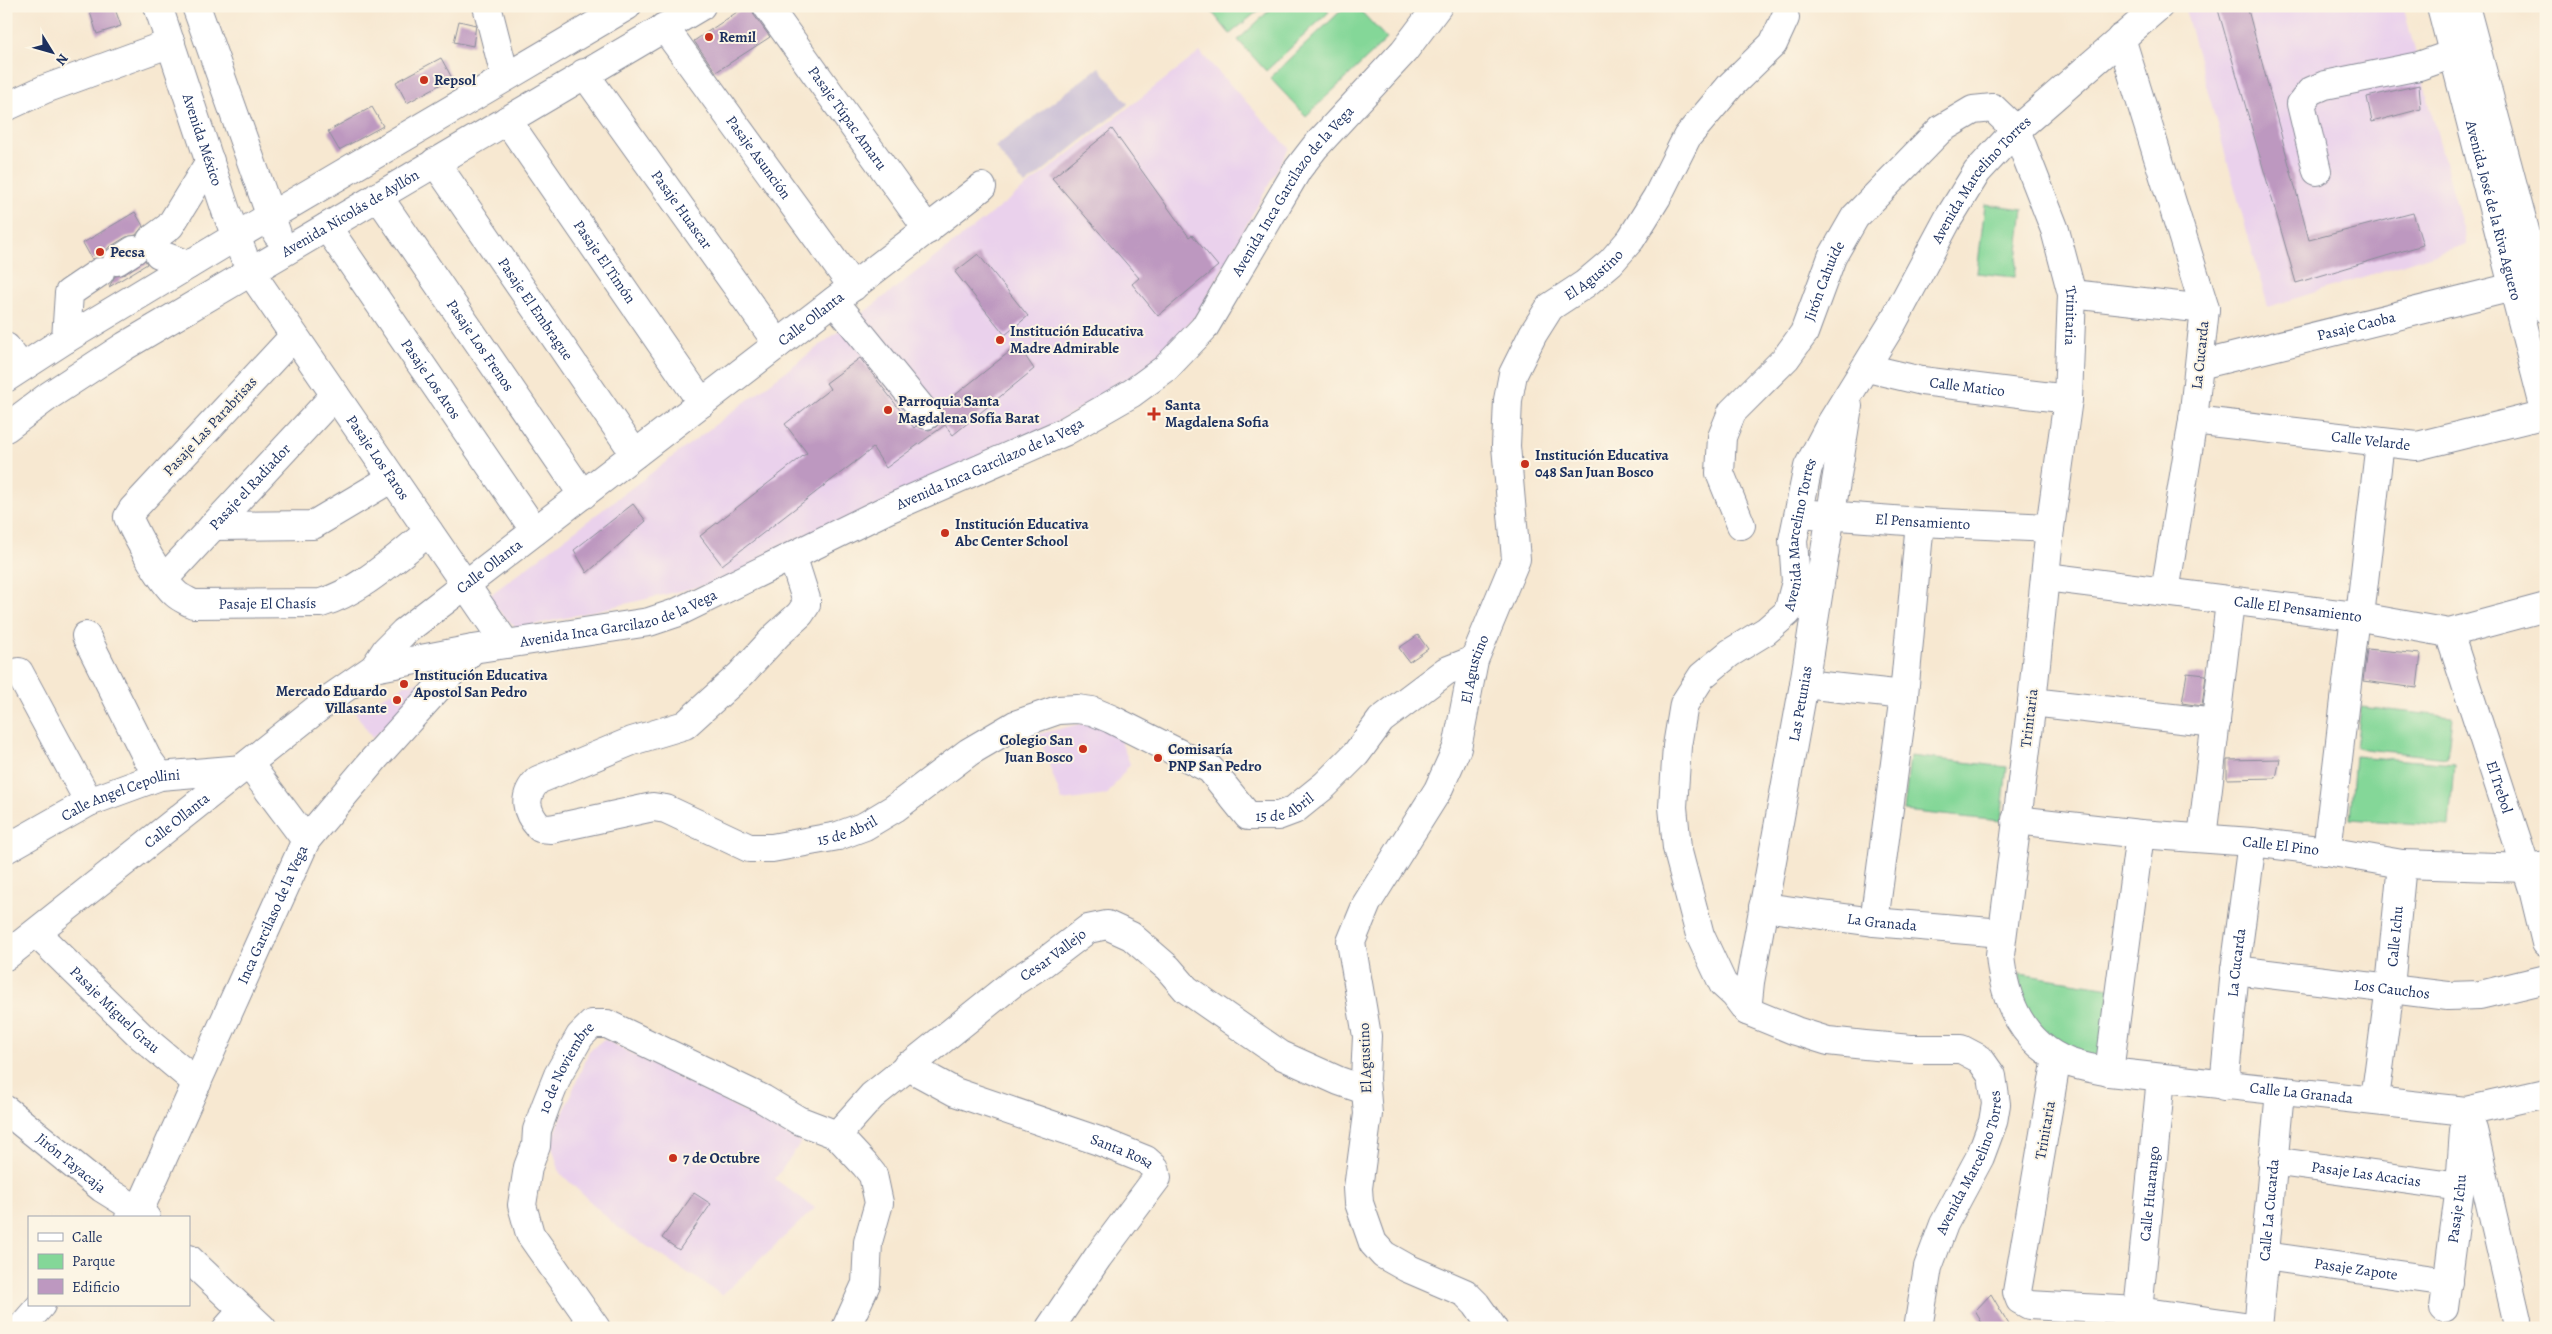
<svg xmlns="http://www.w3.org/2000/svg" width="2552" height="1334" font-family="Alegreya,serif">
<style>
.built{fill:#ead1ec}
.industrial{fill:#cabfd6}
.green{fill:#84d798;stroke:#50837b}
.building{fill:#bd98c0}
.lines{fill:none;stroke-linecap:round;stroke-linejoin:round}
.minor-casing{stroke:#898c98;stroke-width:30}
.major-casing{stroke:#898c98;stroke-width:30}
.minor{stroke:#fff;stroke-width:28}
.major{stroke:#fff;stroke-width:28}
.poi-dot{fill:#c8321e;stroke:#fcf5e5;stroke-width:2}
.labels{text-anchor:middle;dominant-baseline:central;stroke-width:4;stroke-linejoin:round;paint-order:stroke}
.poi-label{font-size:15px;font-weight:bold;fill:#1b2f5e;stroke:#fcf5e5;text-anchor:start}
.street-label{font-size:15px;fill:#1b2f5e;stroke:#fcf5e5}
</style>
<rect width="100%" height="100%" fill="#fcf5e5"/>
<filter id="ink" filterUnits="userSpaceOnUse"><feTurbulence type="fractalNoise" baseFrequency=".02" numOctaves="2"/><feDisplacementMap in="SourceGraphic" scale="10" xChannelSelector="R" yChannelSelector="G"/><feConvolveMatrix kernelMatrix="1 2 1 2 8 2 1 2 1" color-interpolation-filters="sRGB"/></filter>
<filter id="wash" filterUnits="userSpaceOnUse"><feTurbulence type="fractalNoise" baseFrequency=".0096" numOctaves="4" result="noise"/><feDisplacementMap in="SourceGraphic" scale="20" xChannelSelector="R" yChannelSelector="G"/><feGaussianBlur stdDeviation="1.12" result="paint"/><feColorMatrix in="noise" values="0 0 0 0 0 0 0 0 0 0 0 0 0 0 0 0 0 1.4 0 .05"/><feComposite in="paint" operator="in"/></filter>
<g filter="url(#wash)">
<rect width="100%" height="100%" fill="#f7e8d1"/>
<path class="built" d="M2184 6H2403L2467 244 2268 307Z
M1200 52 1289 148 1198 313 1149 367 993 460 719 582 517 629 486 598 876 303Z
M429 680 431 688 372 738 355 712 405 685Z
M1113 722 1130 764 1107 795 1062 801 1038 734 1080 724Z
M604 1039 801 1142 775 1179 815 1208 722 1295 616 1226 560 1173 551 1143 589 1051Z"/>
<path class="industrial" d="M1099 67 1128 104 1025 185 995 147Z"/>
<path class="green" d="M1207 6H1264L1230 34Z
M1274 6H1324L1329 12 1266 71 1238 40Z
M1346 6H1356L1387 39 1306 116 1270 78Z
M1985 204 2023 209 2015 277 1977 273Z
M2361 707 2452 717 2447 758 2356 748Z
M1910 756 2007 767 2001 821 1904 811Z
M2355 756 2454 764 2449 826 2350 819Z
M2020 974 2110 988 2105 1043 2093 1059 2066 1055 2033 1019 2020 996Z"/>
<g id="blocks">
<path class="building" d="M88 6H114L121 26 97 34Z
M746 6H752L754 15 770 37 716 72 694 41Z
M2217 6H2247L2309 240 2413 213 2423 245 2296 283Z
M459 21 476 25 473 46 454 42Z
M441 58 452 78 407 103 396 82Z
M2419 85 2421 109 2372 122 2367 97Z
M372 107 383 126 339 150 328 131Z
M1112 129 1189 237 1192 235 1218 266 1158 316 1132 284 1139 278 1052 178Z
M135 212 143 226 136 235 126 237 108 248 102 257 92 259 83 243Z
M978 254 1028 316 1005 335 955 272Z
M145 260 147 264 109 287 115 276 125 274Z
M1018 345 1034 369 953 435 945 425 886 468 873 448 722 565 700 536 807 453 785 424 830 389 826 383 860 358 914 428 916 426 929 430 936 427 941 421 942 413 940 407Z
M633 504 646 521 587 573 574 550Z
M1418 635 1428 649 1409 662 1399 648Z
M2367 649 2421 654 2417 688 2363 681Z
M2187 673 2206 675 2202 706 2182 703Z
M2280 759 2276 778 2227 779V760Z
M694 1193 711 1204 679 1250 662 1238Z
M1991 1294 2011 1328H1985L1975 1311Z"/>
</g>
</g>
<g filter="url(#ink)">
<use href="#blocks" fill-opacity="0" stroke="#898c98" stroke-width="1"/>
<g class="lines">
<defs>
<g id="minor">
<path d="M487 6 505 76"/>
<path id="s1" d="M767 6 928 230"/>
<path id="s2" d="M664 27 853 287"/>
<path d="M2121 38 2205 309 2193 420 2165 592"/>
<path id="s3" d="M584 73 778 344"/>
<path d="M6 107 45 89 171 43"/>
<path id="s4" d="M507 120 702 403"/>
<path id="s5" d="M435 162 635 454"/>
<path d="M2317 171 2301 104 2311 91 2325 85 2419 66 2453 54"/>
<path id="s6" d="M378 196 583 495"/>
<path id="s7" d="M327 227 535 531"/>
<path d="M151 240 170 226 210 161"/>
<path d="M159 254 188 265"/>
<path d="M117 261 134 250"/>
<path id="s8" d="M250 271 506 644"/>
<path d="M2072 294 2205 309"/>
<path d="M834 301 927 415"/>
<path id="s9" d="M294 336 133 509 128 517C137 537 160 580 176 594 180 598 188 601 193 604L321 603C361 591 396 557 429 532"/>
<path d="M66 339 69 293 100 272"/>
<path d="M6 347 21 367"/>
<path id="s10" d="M2200 365 2513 287"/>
<path id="s11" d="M1867 368 1922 381 2068 399"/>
<path id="s12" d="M2193 420 2417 446 2546 414"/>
<path id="s13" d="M1812 514 1920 522 2050 528"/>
<path id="s14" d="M1741 525 1720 473 1722 437 1732 412 1786 358 1804 333 1832 257 1855 217 1941 129 1973 110 1993 108 2016 130 2055 230 2072 294 2068 399 2050 528 2032 702 2000 955C2004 1001 2023 1044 2068 1062 2081 1067 2096 1069 2109 1072L2466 1111 2546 1093"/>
<path d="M213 526 313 525 392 478"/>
<path id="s15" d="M793 558 806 599V605L800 614 777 635 741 674 685 725 632 741 538 780C522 796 525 812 540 828L551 829 653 807 666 809 749 848H772L838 836 865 826 895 808 969 752 1015 725 1058 710 1077 709 1092 711 1111 719 1210 769 1248 816H1278L1294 810 1325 785 1356 754 1381 720 1446 671 1474 660"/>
<path id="s16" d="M2046 577 2355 616 2449 633 2546 607"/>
<path id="s17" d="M164 579 335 395"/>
<path d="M2360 616 2380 442"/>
<path id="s18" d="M2449 633 2533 889 2546 943"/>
<path d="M86 636 147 758 160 776"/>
<path id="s19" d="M374 668 473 649 649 622 676 613 886 510 1064 432 1132 393 1166 368 1204 328 1298 169 1315 147 1404 51 1438 6"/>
<path d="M19 672 89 802"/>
<path d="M1804 684 1904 695"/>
<path d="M2032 702 2216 723"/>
<path d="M249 764 306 840"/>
<path id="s20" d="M2016 820 2140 834 2252 842 2327 851 2402 864 2527 868 2546 865"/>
<path d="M2202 838 2230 602"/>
<path id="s21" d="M6 849 89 802 160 776 243 769"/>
<path d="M2327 851 2355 616"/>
<path id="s22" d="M1763 907 1874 922 2002 933"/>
<path d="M1874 922 1904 695 1920 522"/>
<path id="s23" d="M36 933 141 1036 197 1083"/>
<path id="s24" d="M6 956 332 697 374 668 386 650 404 632 982 187"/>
<path id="s25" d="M2235 970 2448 996 2480 995 2546 979"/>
<path id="s26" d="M1747 1011 1750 982 1804 684 1848 406"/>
<path id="s27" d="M2057 1057 2017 1292 2020 1300 2029 1305 2138 1311 2258 1328 2280 1091"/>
<path id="s28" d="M907 1066 955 1092 1099 1141 1146 1160 1155 1168 1157 1178 1098 1257 1050 1328"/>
<path d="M2109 1072 2140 834"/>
<path id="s29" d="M2224 1086 2235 970 2252 842"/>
<path id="s30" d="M2375 1099 2390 987 2402 864"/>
<path id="s31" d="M6 1110 102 1188 139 1211 129 1218"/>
<path d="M2466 1111 2473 1130 2517 1320"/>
<path id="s32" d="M837 1135 872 1096 1014 982 1042 964 1088 929 1107 925 1131 936 1168 968 1186 989 1281 1055 1339 1081 1365 1090"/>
<path id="s33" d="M2272 1161 2460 1187"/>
<path id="s34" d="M146 1218 139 1211 306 840 375 758 473 649"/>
<path id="s35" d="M2265 1256 2448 1282"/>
<path d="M189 1259 262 1328"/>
<path id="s36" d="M2444 1308 2460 1187 2464 1130"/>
<path id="s37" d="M2138 1311 2161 1078"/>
<path d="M21 1328 41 1305"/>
<path d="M227 1328 243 1310"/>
<path id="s38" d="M596 1328 530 1234 522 1205 528 1167 536 1146 537 1130 546 1105 558 1075 580 1036 592 1024H607L763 1099 798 1120 837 1135 865 1165 873 1175 879 1203 868 1242 866 1284 846 1328"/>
<path id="s39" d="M1493 1328 1476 1304 1465 1293 1407 1268 1384 1255 1373 1243 1359 1203 1358 1188 1368 1114 1365 1079 1367 1036 1351 942 1367 903 1438 790 1457 748 1474 660 1516 559 1506 446 1508 400 1513 374 1533 334 1550 307 1585 284 1611 262 1631 239 1657 197 1687 137 1731 85 1773 44 1785 18"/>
<path id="s40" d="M1918 1328 1928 1267 1944 1224 1980 1157 1993 1122 1996 1104 1992 1076 1980 1059 1961 1049H1911L1865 1045 1828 1041 1796 1031 1747 1011 1735 995 1723 984 1700 935 1677 848 1673 807 1677 746 1684 704 1702 676 1730 653 1766 631 1788 612 1796 582 1793 540 1808 467 1831 423 1892 324 1948 219 1977 172 2016 130 2159 6"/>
</g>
<g id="major">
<path id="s41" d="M158 6 226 211 243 254"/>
<path d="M196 6 277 234"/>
<path id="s42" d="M2441 6 2546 414"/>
<path d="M2465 6 2546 309"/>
<path d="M6 378 66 339 235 237 627 6"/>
<path id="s43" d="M6 428 50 395 125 346 701 6"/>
</g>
</defs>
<use href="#minor" class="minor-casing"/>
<use href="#major" class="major-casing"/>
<use href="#minor" class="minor"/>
<use href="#major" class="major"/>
</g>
</g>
<g class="poi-dot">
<circle cx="709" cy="37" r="5"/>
<circle cx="424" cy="80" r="5"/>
<circle cx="100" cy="252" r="5"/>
<circle cx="1000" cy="340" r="5"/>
<circle cx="888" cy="410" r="5"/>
<path d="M1151.5 406.5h5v5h5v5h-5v5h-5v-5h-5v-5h5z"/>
<circle cx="1525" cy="464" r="5"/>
<circle cx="945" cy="533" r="5"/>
<circle cx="404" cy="684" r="5"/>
<circle cx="397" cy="700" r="5"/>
<circle cx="1083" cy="749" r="5"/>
<circle cx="1158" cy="758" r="5"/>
<circle cx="673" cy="1158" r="5"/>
</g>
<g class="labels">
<g class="poi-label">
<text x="719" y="37">Remil</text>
<text x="434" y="80">Repsol</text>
<text x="110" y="252">Pecsa</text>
<text x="1010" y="331">Institución Educativa<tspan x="1010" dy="17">Madre Admirable</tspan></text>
<text x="898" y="401">Parroquia Santa<tspan x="898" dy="17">Magdalena Sofía Barat</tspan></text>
<text x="1165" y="405">Santa<tspan x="1165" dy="17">Magdalena Sofia</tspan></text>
<text x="1535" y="455">Institución Educativa<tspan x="1535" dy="17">048 San Juan Bosco</tspan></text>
<text x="955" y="524">Institución Educativa<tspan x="955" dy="17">Abc Center School</tspan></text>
<text x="414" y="675">Institución Educativa<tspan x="414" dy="17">Apostol San Pedro</tspan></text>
<text x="387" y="691" text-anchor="end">Mercado Eduardo<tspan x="387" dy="17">Villasante</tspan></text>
<text x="1073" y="740" text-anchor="end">Colegio San<tspan x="1073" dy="17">Juan Bosco</tspan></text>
<text x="1168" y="749">Comisaría<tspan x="1168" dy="17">PNP San Pedro</tspan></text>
<text x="683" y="1158">7 de Octubre</text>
</g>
<g class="street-label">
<text stroke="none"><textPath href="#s1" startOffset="138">Pasaje Túpac Amaru</textPath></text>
<text stroke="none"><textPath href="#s41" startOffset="141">Avenida México</textPath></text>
<text stroke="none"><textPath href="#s2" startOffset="161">Pasaje Asunción</textPath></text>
<text stroke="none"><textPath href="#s40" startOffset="1480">Avenida Marcelino Torres</textPath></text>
<text stroke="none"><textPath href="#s19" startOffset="1075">Avenida Inca Garcilazo de la Vega</textPath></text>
<text stroke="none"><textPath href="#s3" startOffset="168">Pasaje Huascar</textPath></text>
<text stroke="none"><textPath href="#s42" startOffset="211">Avenida José de la Riva Aguero</textPath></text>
<text stroke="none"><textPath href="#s43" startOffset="406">Avenida Nicolás de Ayllón</textPath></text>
<text stroke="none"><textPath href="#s4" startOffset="172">Pasaje El Timón</textPath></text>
<text stroke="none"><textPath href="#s39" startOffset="1194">El Agustino</textPath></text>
<text stroke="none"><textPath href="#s14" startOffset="282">Jirón Cahuide</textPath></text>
<text stroke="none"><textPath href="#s5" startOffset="178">Pasaje El Embrague</textPath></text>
<text stroke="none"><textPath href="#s14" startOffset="761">Trinitaria</textPath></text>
<text stroke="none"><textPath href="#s24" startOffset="1028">Calle Ollanta</textPath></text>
<text stroke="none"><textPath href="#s10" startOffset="161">Pasaje Caoba</textPath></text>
<text stroke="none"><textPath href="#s6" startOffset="181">Pasaje Los Frenos</textPath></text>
<text transform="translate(2200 355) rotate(-84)">La Cucarda</text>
<text stroke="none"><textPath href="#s7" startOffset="184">Pasaje Los Aros</textPath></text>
<text stroke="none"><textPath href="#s11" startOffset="102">Calle Matico</textPath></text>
<text transform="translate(210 426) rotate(-47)">Pasaje Las Parabrisas</text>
<text stroke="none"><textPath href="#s12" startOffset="179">Calle Velarde</textPath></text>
<text stroke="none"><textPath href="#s8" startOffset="226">Pasaje Los Faros</textPath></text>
<text stroke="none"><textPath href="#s19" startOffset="655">Avenida Inca Garcilazo de la Vega</textPath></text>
<text stroke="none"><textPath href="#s17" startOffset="126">Pasaje el Radiador</textPath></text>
<text stroke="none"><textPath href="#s13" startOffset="111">El Pensamiento</textPath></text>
<text stroke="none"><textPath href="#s40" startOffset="1075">Avenida Marcelino Torres</textPath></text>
<text stroke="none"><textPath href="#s24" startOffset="622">Calle Ollanta</textPath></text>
<text stroke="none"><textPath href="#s9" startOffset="431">Pasaje El Chasís</textPath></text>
<text stroke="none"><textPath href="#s16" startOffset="254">Calle El Pensamiento</textPath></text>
<text stroke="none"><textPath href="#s19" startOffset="250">Avenida Inca Garcilazo de la Vega</textPath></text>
<text stroke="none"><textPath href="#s39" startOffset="759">El Agustino</textPath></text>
<text stroke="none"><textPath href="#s26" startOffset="312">Las Petunias</textPath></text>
<text transform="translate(2029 718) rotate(-83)">Trinitaria</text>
<text stroke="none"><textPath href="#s18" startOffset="162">El Trebol</textPath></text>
<text stroke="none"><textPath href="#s21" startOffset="128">Calle Angel Cepollini</textPath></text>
<text stroke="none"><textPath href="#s15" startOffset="1262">15 de Abril</textPath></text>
<text stroke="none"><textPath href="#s24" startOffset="218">Calle Ollanta</textPath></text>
<text stroke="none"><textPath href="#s15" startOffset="752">15 de Abril</textPath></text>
<text stroke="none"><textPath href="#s20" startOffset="266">Calle El Pino</textPath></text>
<text stroke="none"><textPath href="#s34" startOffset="335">Inca Garcilaso de la Vega</textPath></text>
<text stroke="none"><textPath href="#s22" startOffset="120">La Granada</textPath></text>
<text stroke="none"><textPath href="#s30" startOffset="164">Calle Ichu</textPath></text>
<text stroke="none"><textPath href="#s32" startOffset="282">Cesar Vallejo</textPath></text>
<text stroke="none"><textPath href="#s29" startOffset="124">La Cucarda</textPath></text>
<text stroke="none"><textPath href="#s25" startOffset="158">Los Cauchos</textPath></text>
<text stroke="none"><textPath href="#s23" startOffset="110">Pasaje Miguel Grau</textPath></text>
<text transform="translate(1365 1058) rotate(-92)">El Agustino</text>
<text stroke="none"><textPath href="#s38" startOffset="291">10 de Noviembre</textPath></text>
<text stroke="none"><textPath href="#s14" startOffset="1774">Calle La Granada</textPath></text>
<text transform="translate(2045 1130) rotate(-80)">Trinitaria</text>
<text stroke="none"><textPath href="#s28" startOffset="232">Santa Rosa</textPath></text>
<text stroke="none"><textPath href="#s40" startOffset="175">Avenida Marcelino Torres</textPath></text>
<text stroke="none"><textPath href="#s31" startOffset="84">Jirón Tayacaja</textPath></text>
<text stroke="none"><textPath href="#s33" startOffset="95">Pasaje Las Acacias</textPath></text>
<text stroke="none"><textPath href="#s37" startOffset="118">Calle Huarango</textPath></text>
<text stroke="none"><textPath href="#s27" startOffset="606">Calle La Cucarda</textPath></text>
<text stroke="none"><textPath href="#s36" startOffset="100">Pasaje Ichu</textPath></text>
<text stroke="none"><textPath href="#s35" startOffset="92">Pasaje Zapote</textPath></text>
</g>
</g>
<rect width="2552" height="1334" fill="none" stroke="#fcf5e5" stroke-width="25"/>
<rect x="28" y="1216" width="162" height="90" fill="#fcf5e5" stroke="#a2a6af"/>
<rect x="38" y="1233" width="25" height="8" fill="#ffffff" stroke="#a2a6af"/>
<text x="72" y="1242" font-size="15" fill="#1b2f5e">Calle</text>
<rect x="38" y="1254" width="25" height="15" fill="#84d798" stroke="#a2a6af"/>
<text x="72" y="1266" font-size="15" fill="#1b2f5e">Parque</text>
<rect x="38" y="1279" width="25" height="15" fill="#bd98c0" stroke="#a2a6af"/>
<text x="72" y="1292" font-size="15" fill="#1b2f5e">Edificio</text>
<g transform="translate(52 52) rotate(127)" stroke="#fcf5e5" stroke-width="4" paint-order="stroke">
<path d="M0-4L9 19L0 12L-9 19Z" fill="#1b2f5e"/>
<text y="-8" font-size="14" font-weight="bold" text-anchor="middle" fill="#1b2f5e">N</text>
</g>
</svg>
